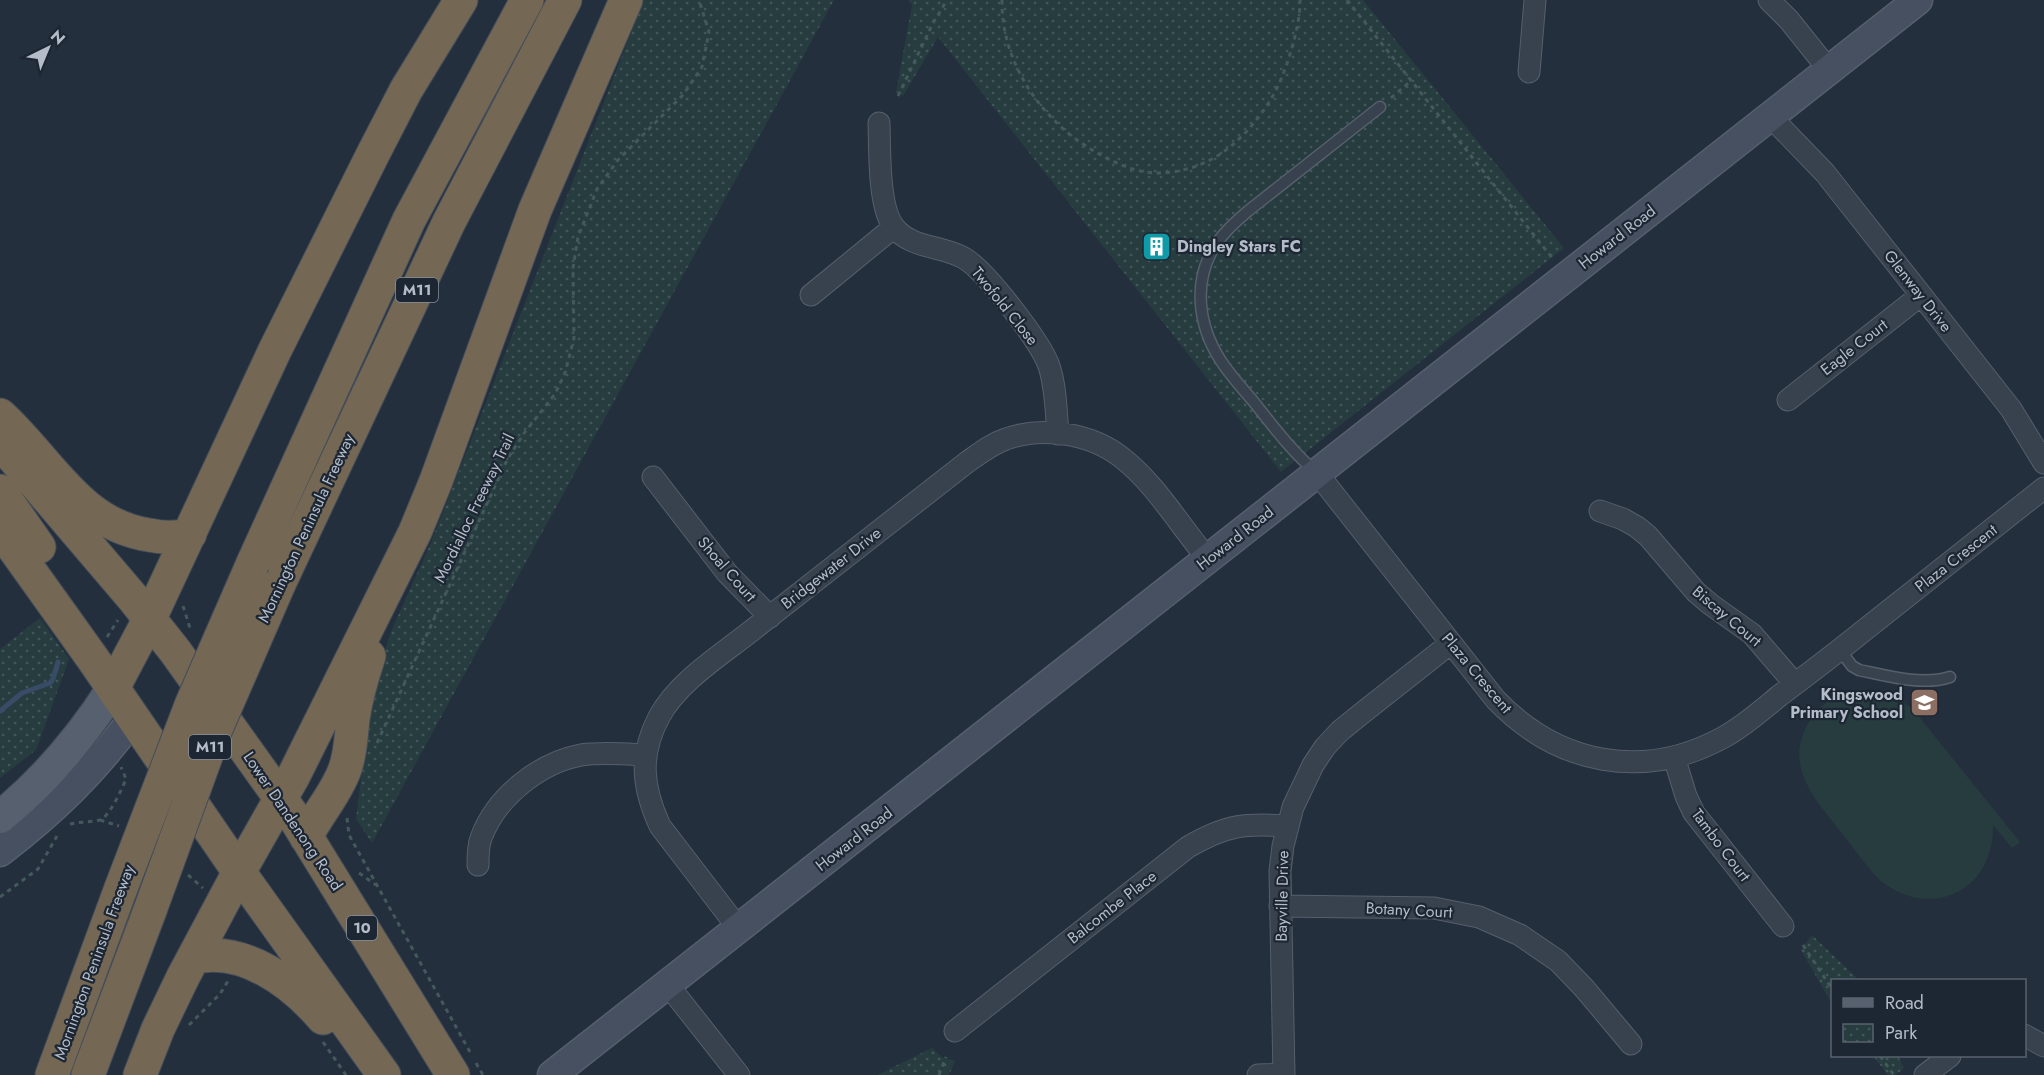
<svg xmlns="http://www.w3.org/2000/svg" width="2044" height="1075" font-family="Jost,sans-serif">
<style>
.grass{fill:#263c3f}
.park{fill:url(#park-dots)}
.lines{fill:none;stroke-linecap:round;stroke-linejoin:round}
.stream{stroke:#394c67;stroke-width:5}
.lane-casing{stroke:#565f6c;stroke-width:13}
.street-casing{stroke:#565f6c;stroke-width:23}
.secondary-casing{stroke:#565f6c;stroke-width:31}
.primary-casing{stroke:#414a57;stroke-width:34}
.highway-casing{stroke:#434c59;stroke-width:35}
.path{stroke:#44595c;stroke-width:3;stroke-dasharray:4.5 4.5;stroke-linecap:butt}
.lane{stroke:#38414e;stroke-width:10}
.street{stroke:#38414e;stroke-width:21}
.secondary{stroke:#465061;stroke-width:28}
.primary{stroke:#56606e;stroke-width:32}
.highway{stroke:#746855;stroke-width:33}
.highway-bridge-casing{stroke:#434c59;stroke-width:35;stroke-linecap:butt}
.highway-bridge{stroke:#746855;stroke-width:33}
.labels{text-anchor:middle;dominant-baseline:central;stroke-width:4.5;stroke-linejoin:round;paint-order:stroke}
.shield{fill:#1d2633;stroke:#878f9c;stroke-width:1.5}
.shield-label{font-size:15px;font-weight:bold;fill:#b4bcc9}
.street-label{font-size:16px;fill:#b4bcc9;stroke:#1d2633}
.poi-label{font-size:16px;font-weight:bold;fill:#b4bcc9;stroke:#1d2633;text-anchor:start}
</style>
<defs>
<pattern id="park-dots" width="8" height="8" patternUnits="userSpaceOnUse" patternTransform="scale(1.5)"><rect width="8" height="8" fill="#263c3f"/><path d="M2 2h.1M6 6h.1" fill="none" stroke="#435659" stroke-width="1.8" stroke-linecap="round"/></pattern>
</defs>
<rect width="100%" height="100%" fill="#242f3e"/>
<path class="grass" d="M1863 689 1892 695 1912 708 2020 842 2012 848 1993 825C1995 889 1933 921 1882 882 1866 867 1854 848 1841 832 1813 797 1781 763 1812 717 1824 700 1842 692 1863 689Z"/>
<path class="park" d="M644 0H834L372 843 356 819 372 688 392 629 430 545Z
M908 0H1363L1564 248 1281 472 938 37 903 96 896 92 912 5Z
M40 618 69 659 36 750 0 778V649Z
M1812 935 1859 980H1832V1004L1801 950Z
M932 1048 943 1058 955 1061 949 1075H877Z
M1873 1056H1898L1904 1068 1896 1075H1888Z"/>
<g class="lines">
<path class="stream" d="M0 711 22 693 50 683 53 679 58 662"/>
<defs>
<path id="lane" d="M1317 473C1292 452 1273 426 1253 401 1242 388 1230 375 1221 361 1198 326 1192 281 1216 244 1225 231 1236 221 1248 211L1380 107
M1840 650 1852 666 1859 670C1887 676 1923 686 1950 677"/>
<path id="street" d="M1769 0 1789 20 1829 70
M1529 72 1535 0
M1770 116 1825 173 2011 409 2044 463
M879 123C880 150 878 207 894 227 911 249 941 245 964 258 986 271 1040 341 1049 366 1056 387 1056 411 1058 434
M811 295 894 227
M1788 400 1921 295
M1317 473 1496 700C1559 765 1644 781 1724 737 1744 726 1762 710 1779 696 1807 675 1835 654 1862 632 1922 584 1983 536 2044 488
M653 477 727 573 770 617
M1600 511 1623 519 1637 527 1648 536 1696 592 1710 604 1752 634 1795 684
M1674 757 1686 796 1694 813 1783 926
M478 865C478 856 478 846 481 838 496 797 539 763 581 755 602 752 625 754 646 755
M1280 906 1434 908 1479 917 1520 935 1558 961 1584 988 1631 1044
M739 929 660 826C642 787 639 755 659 717 678 681 724 653 755 628 825 573 896 518 966 463 979 454 991 444 1006 439 1042 426 1090 433 1121 457 1155 483 1180 526 1208 559
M668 985 739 1075
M955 1031 1188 847C1226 825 1244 823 1287 826
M2024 1035 2044 1046
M1258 1075 1284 1074
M1284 1075 1280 871 1283 846 1293 807 1313 765 1325 747 1340 731 1361 714 1451 643
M1925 1075 1950 1056"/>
<path id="secondary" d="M0 852C52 812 94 772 133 718
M552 1075 1918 0"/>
<path id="primary" d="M0 817C46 780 81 738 113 688"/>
<path id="highway" d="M0 415C48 458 79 525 149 535 163 538 176 539 190 534
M0 442 133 598 175 651 296 820 453 1075
M0 491 39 547
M0 529 93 659 239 872 384 1075
M253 563 409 220 527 0
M279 584 449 222 565 0
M113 688 150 618 275 350 372 156 406 90 461 0
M306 837C318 813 336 794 345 769 351 752 351 736 353 719 356 698 362 677 369 656
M193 958C243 945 293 983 323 1018
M52 1075 121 888
M88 1075 149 913
M140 1075 158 1029 183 977 239 872 294 775 415 532 436 481 535 210 626 0"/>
</defs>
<use href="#lane" class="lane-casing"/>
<use href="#street" class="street-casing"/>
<use href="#secondary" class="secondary-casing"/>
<use href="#primary" class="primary-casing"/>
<use href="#highway" class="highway-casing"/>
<path class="path" d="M1002 0C1001 66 1046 127 1103 156 1125 168 1147 176 1172 172 1217 166 1248 136 1271 99 1285 77 1301 25 1300 0
M1347 0 1553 259
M898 96 933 23 947 0
M1391 98 1412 80
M183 606 190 628
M107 637 118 620
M377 743 508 458 525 432 555 394 565 373 574 338 573 268 578 237 597 189 618 160 683 95 702 67 709 32 699 0
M347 818 349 835 470 1052
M100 820 119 826
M70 824C78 822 93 822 100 820 109 817 122 789 126 779L121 767
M359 873 376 885
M188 875 203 888
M0 897 38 869 57 836
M1803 945 1832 989
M189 1025 220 994 228 981
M323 1042 346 1075
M1880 1056 1894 1075
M476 1063 483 1075
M939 1075 946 1057"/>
<use href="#lane" class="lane"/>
<use href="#street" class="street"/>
<use href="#secondary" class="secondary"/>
<use href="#primary" class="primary"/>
<use href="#highway" class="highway"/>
<defs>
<path id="highway-bridge" d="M121 888 192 703 253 563
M149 913 216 729 279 584"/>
</defs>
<use href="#highway-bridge" class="highway-bridge-casing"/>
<use href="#highway-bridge" class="highway-bridge"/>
</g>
<defs>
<symbol id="building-square" viewBox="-11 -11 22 22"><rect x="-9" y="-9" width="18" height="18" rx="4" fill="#0f9aa8" stroke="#1d2633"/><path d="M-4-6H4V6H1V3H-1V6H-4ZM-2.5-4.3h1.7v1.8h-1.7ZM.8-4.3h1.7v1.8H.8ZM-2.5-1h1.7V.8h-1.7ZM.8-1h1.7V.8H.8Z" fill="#fff"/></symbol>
<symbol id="school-square" viewBox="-11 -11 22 22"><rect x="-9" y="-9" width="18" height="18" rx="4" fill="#8d6e63" stroke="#1d2633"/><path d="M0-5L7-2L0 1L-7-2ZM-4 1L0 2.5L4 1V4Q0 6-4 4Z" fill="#fff"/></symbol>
</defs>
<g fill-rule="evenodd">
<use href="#building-square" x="1140" y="230" width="33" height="33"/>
<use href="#school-square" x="1908" y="686" width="33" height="33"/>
</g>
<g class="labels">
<g class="shield">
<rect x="396" y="278" width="42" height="24" rx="4.5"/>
<rect x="189" y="735" width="42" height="24" rx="4.5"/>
<rect x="347" y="916" width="30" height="24" rx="4.5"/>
</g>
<g class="shield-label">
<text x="417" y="290">M11</text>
<text x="210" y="747">M11</text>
<text x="362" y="928">10</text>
</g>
<g class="street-label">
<text transform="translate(1617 237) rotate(-38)">Howard Road</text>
<text transform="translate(1918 291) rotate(52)">Glenway Drive</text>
<text transform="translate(1005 306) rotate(51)">Twofold Close</text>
<text transform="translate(1854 347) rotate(-38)">Eagle Court</text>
<text transform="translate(474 508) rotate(-64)">Mordialloc Freeway Trail</text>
<text transform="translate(306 528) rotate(-65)">Mornington Peninsula Freeway</text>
<text transform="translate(1235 538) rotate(-38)">Howard Road</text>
<text transform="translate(1956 558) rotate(-38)">Plaza Crescent</text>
<text transform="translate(831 568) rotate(-38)">Bridgewater Drive</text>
<text transform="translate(727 569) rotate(49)">Shoal Court</text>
<text transform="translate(1727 616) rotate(40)">Biscay Court</text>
<text transform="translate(1477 673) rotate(50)">Plaza Crescent</text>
<text transform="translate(293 821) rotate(56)">Lower Dandenong Road</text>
<text transform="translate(854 839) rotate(-38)">Howard Road</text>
<text transform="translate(1721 845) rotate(53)">Tambo Court</text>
<text transform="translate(1282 896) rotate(-89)">Bayville Drive</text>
<text transform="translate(1112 907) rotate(-38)">Balcombe Place</text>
<text transform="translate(1409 910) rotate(3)">Botany Court</text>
<text transform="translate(94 962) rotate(-70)">Mornington Peninsula Freeway</text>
</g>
<g class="poi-label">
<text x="1177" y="246">Dingley Stars FC</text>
<text x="1903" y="694" text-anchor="end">Kingswood<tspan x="1903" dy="18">Primary School</tspan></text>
</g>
</g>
<rect x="1831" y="979" width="195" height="78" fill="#1d2633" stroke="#59626f" stroke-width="1.5"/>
<rect x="1843" y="998" width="30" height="9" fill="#56606e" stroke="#59626f" stroke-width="1.5"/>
<text x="1885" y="1009" font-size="18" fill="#b4bcc9">Road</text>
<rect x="1843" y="1024" width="30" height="18" fill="url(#park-dots)" stroke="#59626f" stroke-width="1.5"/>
<text x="1885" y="1039" font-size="18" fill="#b4bcc9">Park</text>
<g transform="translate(48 48) rotate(43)" stroke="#1d2633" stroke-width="4.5" paint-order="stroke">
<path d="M0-4.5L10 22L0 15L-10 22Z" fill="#b4bcc9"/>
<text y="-9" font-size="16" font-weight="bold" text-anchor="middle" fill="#b4bcc9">N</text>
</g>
</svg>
